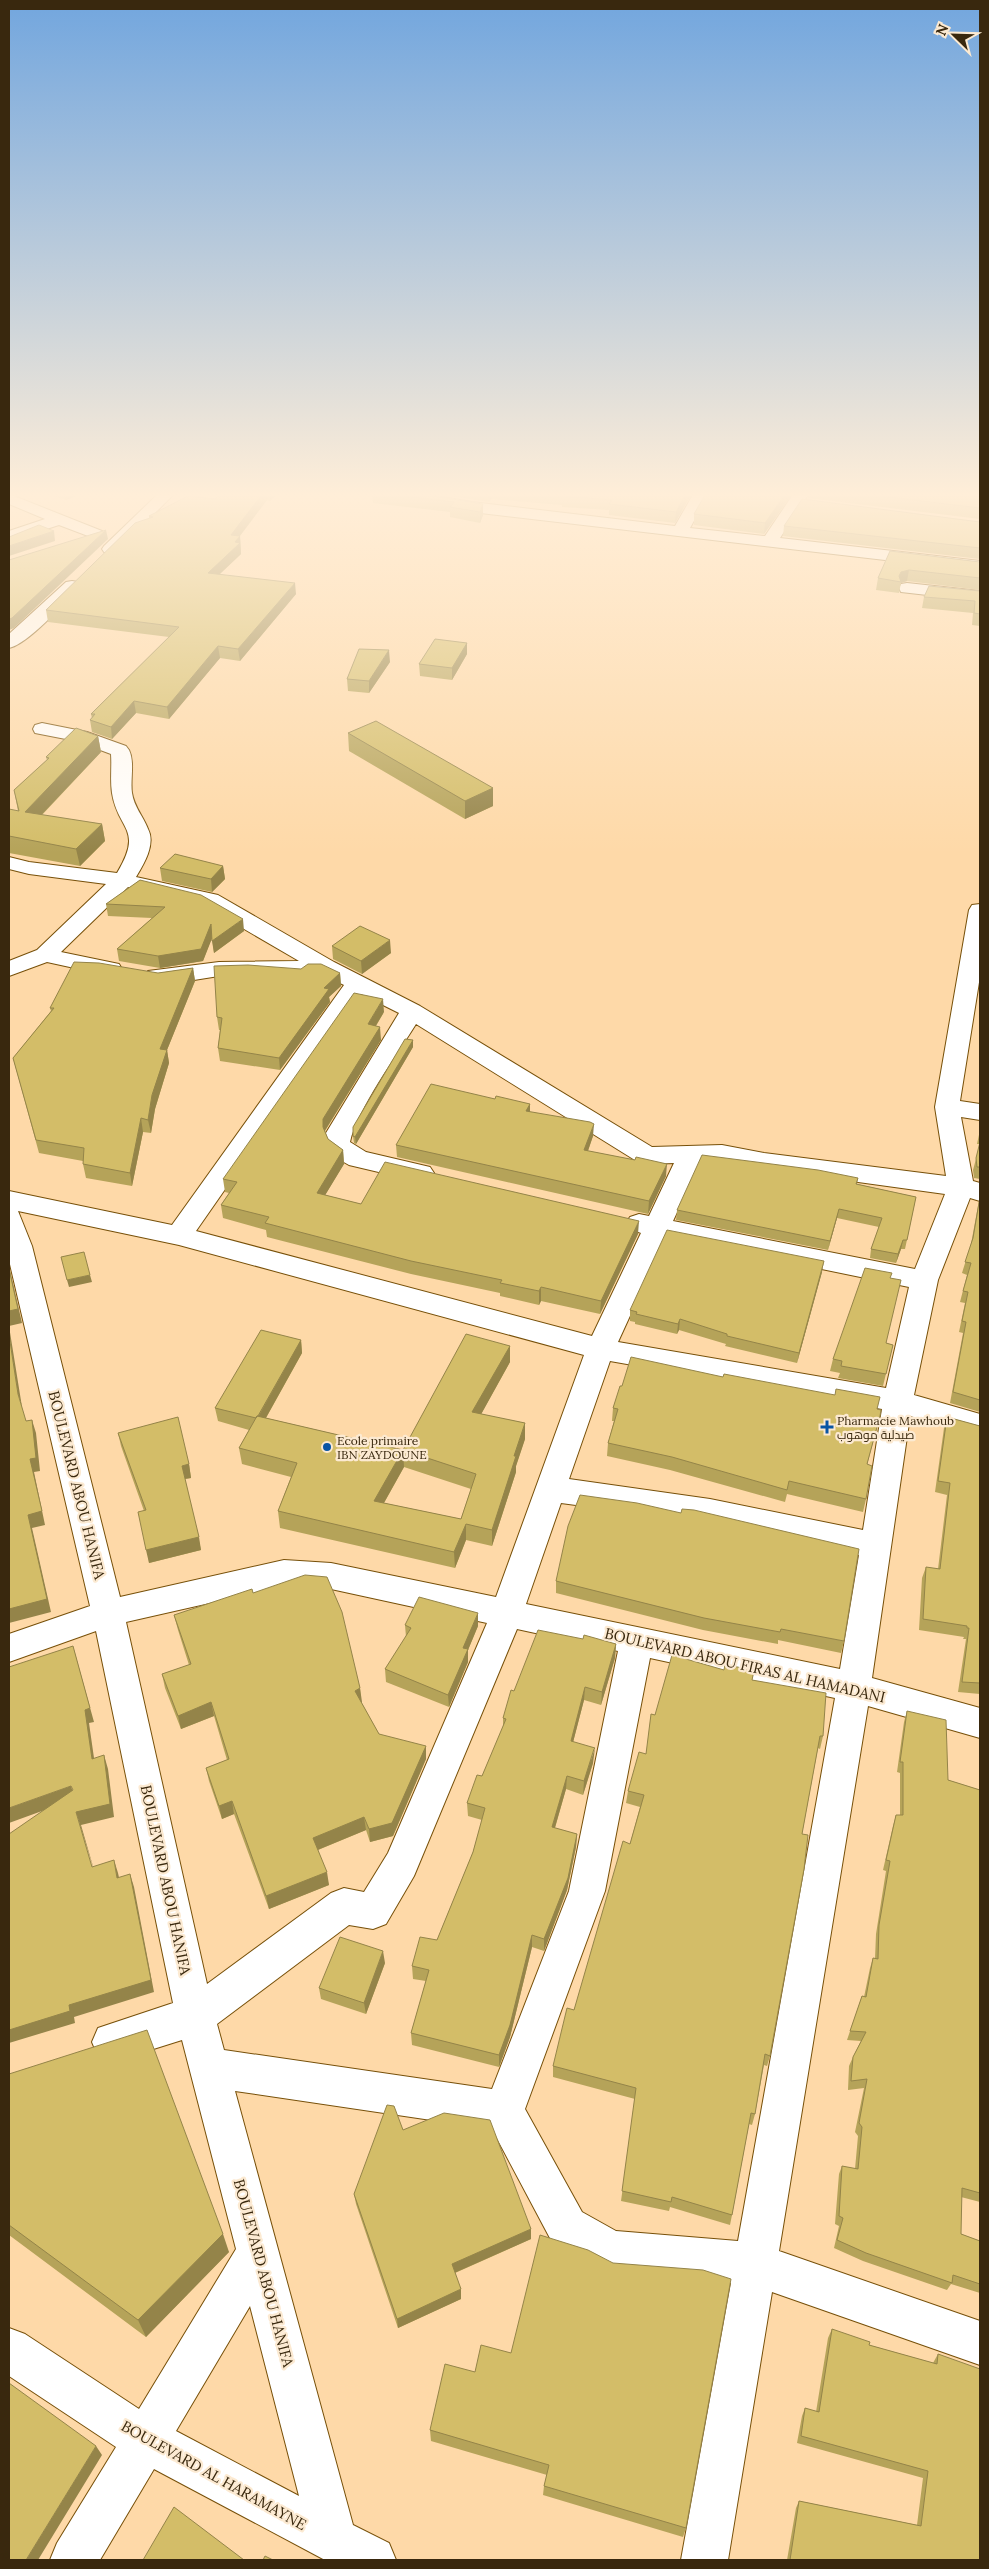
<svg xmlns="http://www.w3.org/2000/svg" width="989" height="2569" font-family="Lora,Cairo,serif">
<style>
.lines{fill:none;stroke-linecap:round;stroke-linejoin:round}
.minor-casing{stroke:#775009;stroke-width:2}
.minor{fill:#fff;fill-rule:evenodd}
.wall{fill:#b5a359;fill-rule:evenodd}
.shaded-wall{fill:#948449}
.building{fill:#d3bd68;stroke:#948449;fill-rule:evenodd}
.poi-dot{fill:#0955a4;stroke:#fcead2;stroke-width:2}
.labels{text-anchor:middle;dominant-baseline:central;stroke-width:4.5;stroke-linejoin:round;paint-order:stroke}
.poi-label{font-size:12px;fill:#39280e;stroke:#fcead2;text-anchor:start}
.near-street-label{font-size:15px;fill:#39280e;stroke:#fcead2}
</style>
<rect width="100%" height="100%" fill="#fed9a8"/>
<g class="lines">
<defs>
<path id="minor" d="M159 493H175L116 552H104L102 549 104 546Z
M383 493H418L472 502 675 526 694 493H709L690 528 765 536 794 493H809L780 538 980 561V571L472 512 390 498Z
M9 494 102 531 104 534 96 539 59 525 9 541V531L45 519 9 504Z
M72 581 78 582 80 586 78 590C63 604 28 644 9 648V634L66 582Z
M907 583 980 591V601L901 592 899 588 901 584Z
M42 723 87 732 126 746 129 750C135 762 130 780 132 793 134 807 143 816 148 829 156 844 144 864 136 877L218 895 334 962 420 1006 652 1147 722 1145 764 1153 946 1176 935 1107 969 910 972 905 980 904V976L960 1101 980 1104V1120L961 1117 973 1181 980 1183V1201L970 1198 938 1280 914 1395 980 1414V1436L910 1416 872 1678 980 1708V1738L868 1706 779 2251 980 2321V2365L772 2292 728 2560H681L731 2283 611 2273 552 2242 492 2129 235 2091 353 2525 389 2543 396 2560H325L154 2469 100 2560H50L57 2543 116 2447 9 2376V2328L25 2334 139 2409 236 2249 182 2040 112 2062 98 2056 92 2042 98 2028 173 2003 96 1631 9 1662V1634L90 1606 9 1260V1191L172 1225 344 985 322 974 219 976 175 983 148 981 145 976 148 971 219 962 299 961 203 905 128 887 61 952 119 964 122 969 119 974 111 976 47 962 9 976V961L37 950 106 884 29 874 9 869V857L29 862 117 873C144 828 118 831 112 793 110 780 112 767 111 754L76 741 35 733 33 729 35 725ZM361 994 399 1013 326 1133 324 1142 333 1156 349 1165 421 1182 430 1179 434 1173 430 1167 366 1152 350 1142C356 1111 398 1053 416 1024L638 1162 647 1164 674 1163 649 1216 639 1214 630 1217 626 1223 630 1229 641 1233 592 1336 196 1231ZM722 1161 764 1169 945 1194 915 1269 673 1221 700 1162ZM18 1211 179 1245 584 1355 496 1597 331 1563 284 1560 120 1597 32 1246ZM666 1237 909 1287 886 1388 618 1342ZM610 1361 882 1409 863 1530 710 1499 569 1479ZM561 1503 710 1523 859 1555 840 1669 526 1604ZM284 1586 331 1589 487 1623 388 1853 364 1892 344 1888 331 1893 207 1984 126 1622ZM517 1629 618 1651 569 1891 492 2089 224 2050 217 2024 349 1925 373 1929 386 1924 414 1876ZM650 1658 835 1698 738 2241 616 2231 582 2212 525 2109 605 1891ZM250 2306 299 2496 176 2431Z"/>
</defs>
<use href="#minor" class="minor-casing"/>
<use href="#minor" class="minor"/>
</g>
<path class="wall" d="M45 493H84L66 500Z
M221 493H278L270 501 267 500 240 536 241 554 220 574 296 594 240 661 220 658 169 719 136 713 112 739 92 732 90 720 92 718 91 714 169 637 48 622 46 610 149 518V516L215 499Z
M372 493H414L483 504V515L480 523 450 517V512L373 503Z
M432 493H692L675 523 609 515V510L562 507V505L491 499 489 502Z
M793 493 764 534 694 525V514Z
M809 493H980V519L808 498Z
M980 522V559L783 536 784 526Z
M890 551 980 562V590L907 581 901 583 899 593 876 590 878 578Z
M980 591V626L972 625 973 613 922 608 924 597Z
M467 643V654L452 680 420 676 419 664Z
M390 662 369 693 348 691 347 679Z
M348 733 493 788V806L465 819 349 751Z
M98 736 101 752 42 815 102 824 105 841 80 866 9 853V809L18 811 14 790 47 760 46 757Z
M223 866 225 879 212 892 162 881 160 868Z
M140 880 244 931 214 953 212 937 203 961 160 968 119 961 117 949 152 918 108 916 106 904Z
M332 946 391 953 362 974 333 959Z
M193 968 195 981 167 1050 169 1063 155 1109 151 1133 143 1132 132 1186 86 1178 83 1164V1161L39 1153 13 1058 51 1011 50 1008 158 973Z
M340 973 341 986 329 997 330 1002 280 1070 220 1061 218 1048 220 1030H219L217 1017Z
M384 1012 376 1026 381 1040 325 1131 328 1139 343 1150 344 1164 325 1195 361 1204 638 1234 600 1314 541 1301 539 1305 500 1296V1293L411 1274 267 1237 266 1230 223 1218 221 1205 229 1193 225 1192 223 1179Z
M413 1040V1047L356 1144 354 1143 353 1136Z
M495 1099 530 1104V1112L593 1136 588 1151 635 1160 666 1176 648 1214 397 1157 396 1145Z
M980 1130V1179L974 1178 973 1170 980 1144H977Z
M858 1178 857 1184 916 1197 905 1249H901L896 1263 870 1258 871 1249 879 1227 837 1218 828 1250 676 1220 677 1210Z
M980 1195V1412L950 1403 963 1333 959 1332 965 1303 960 1302 967 1275 962 1273 971 1244Z
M822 1272 797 1363 725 1346 726 1344 679 1330 677 1334 635 1324V1322L630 1321V1310Z
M891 1278 886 1343 893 1345 883 1386 838 1378 840 1373 830 1371 833 1359Z
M301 1340 302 1353 266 1418 403 1450 510 1346V1362L481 1414 525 1423V1439L516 1466V1472L492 1546 466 1540 455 1568 280 1528 278 1511 291 1477 242 1464 239 1448 249 1430 218 1421 215 1408ZM404 1467 471 1489 461 1519 384 1503Z
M723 1377 877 1409 880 1416 867 1465 866 1499 863 1512 787 1494 785 1502 670 1470 607 1456 608 1443 614 1421H612L613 1408 622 1386Z
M947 1417 980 1426V1694L958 1692 966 1639H963L964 1637 919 1630 922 1578 926 1567 938 1569 947 1495 935 1492 944 1428Z
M118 1433 189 1464 191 1478 185 1479 201 1550 149 1563 144 1511 121 1446Z
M556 1581 844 1641 841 1653 778 1640V1644L703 1630 556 1593Z
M253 1593 360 1688 361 1702 379 1734 426 1759 393 1836 370 1842 366 1830 318 1850 329 1885 269 1909 234 1814 222 1819 209 1781 206 1768 227 1760 214 1716 181 1729 165 1688 162 1674 189 1665 178 1630 174 1615Z
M405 1625 478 1626 468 1650V1662L449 1707 386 1682 385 1669 406 1637Z
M583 1639 616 1644 615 1658 601 1705 584 1700 573 1742 593 1763 583 1795 566 1789 555 1828 577 1834 576 1847 567 1890 544 1951 532 1947 510 2037 499 2067 412 2045 411 2033 426 1981 413 1979 412 1966 437 1940 473 1852 482 1820 468 1816 467 1803 482 1776 503 1727V1718L514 1691Z
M724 1670 754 1671 752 1680 823 1736 820 1749 818 1748 802 1834 770 2056 767 2066 764 2065 755 2114 752 2125 749 2124 732 2215 730 2225 670 2207 669 2211 621 2201 635 2099 553 2077V2066L574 2010 630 1844 640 1807 626 1803 628 1791 646 1754 655 1715Z
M907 1711 948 1780 980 1790V2202L961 2197V2234L980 2241V2293L951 2284 947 2290 863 2261 834 2248 839 2226 835 2224 839 2174 842 2166 855 2169 858 2136 855 2132 864 2088 848 2090 849 2066 853 2057 861 2041 847 2040 862 1996 864 1997 870 1968 873 1958 875 1959 876 1934 886 1871 883 1870 893 1826 896 1815H900V1773L897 1772 904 1722Z
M385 1963 366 2014 321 1999 319 1988Z
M9 2074 229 2252 146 2337 9 2235Z
M403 2130 531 2229V2239L455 2273 461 2299 398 2328 356 2204 354 2194Z
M832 2329 869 2345 933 2363 938 2354 980 2560H787L796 2508 799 2501 917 2525 923 2478 797 2443 802 2416 805 2408 816 2412 828 2338Z
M475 2372 686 2528 683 2537 543 2495 544 2486 547 2475 431 2441 430 2430Z"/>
<path class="shaded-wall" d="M65 493H84L66 500Z
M263 493H266L267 500 232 546 231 535Z
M269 493H278L270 501Z
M489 493H491V499L489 502Z
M686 493H692L675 523 676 512Z
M786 493H793L764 534 765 523Z
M483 504V515L480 523V512Z
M9 514 10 523 9 528Z
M106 530 108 539 14 628 9 630V619Z
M54 531 55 541 9 556V546Z
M240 536 241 554 209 584 208 573Z
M909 570 907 581 901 583 899 576 901 572Z
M295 583 296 594 240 661 238 649Z
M467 643V654L452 680V668Z
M218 646 220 658 169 719 167 707Z
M389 650 390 662 369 693V681Z
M134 701 136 713 112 739 111 727Z
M98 736 101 752 28 829 25 812Z
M493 788V806L465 819V801Z
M102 824 105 841 80 866 76 849Z
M223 866 225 879 212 892 211 879Z
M243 919 244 931 214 953 212 941Z
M211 924 213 936 203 961 160 968 158 956Z
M390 940 391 953 362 974 361 961Z
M193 968 195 981 167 1050 169 1063 155 1109 151 1133 148 1120 160 1049Z
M340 973 341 986 329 997 330 1002 280 1070 279 1058 324 988Z
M383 999 384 1012 369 1037 368 1024Z
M380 1027 381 1040 324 1132 323 1127V1119Z
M413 1040V1047L356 1144 355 1137Z
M530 1104V1116L526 1111Z
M141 1118 143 1132 132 1186 130 1173Z
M594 1124 593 1136 584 1162V1150Z
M343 1150 344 1164 318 1207 317 1193Z
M667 1164 666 1176 648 1214 649 1201Z
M839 1209 837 1218 828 1250 830 1241Z
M639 1221 638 1234 600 1314 601 1301Z
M903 1240 901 1249 896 1263 898 1254Z
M824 1261 822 1272 797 1363 799 1353Z
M9 1266 22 1323 9 1326Z
M90 1275 92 1282 69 1287 67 1280Z
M541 1287V1301L539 1305V1291Z
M680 1319 679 1330 677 1334 678 1324Z
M9 1326 22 1407 18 1394 9 1335Z
M301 1340 302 1353 258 1432 257 1419Z
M510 1346V1362L473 1429 472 1412Z
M32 1420 36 1433 40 1471 34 1472 45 1525 32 1528 51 1612 9 1623V1609L30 1459Z
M525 1423V1439L516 1466V1472L492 1546V1530L514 1456Z
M403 1450 404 1467 376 1517 374 1501Z
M189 1464 191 1478 184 1479 182 1466Z
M466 1524V1540L455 1568 454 1552Z
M199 1537 201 1550 149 1563 146 1550Z
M478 1613V1626L468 1650V1662L449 1707 448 1695 463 1648Z
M616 1644 615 1658 601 1705 602 1692Z
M73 1646 94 1722 89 1723 96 1772 92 1759Z
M585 1687 584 1700 570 1754 571 1741Z
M360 1688 362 1702 357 1705 355 1691Z
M211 1702 214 1716 181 1729 178 1716Z
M426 1746V1759L393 1836 370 1842 369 1829Z
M595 1748 593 1763 583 1795 584 1781Z
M104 1755 108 1769 114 1817 81 1825 97 1880 76 1812Z
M567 1776 566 1789 551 1841 552 1827Z
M71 1786 75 1799 9 1823V1808Z
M232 1801 234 1814 222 1819 219 1806Z
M364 1817 366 1830 315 1851 313 1838Z
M577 1834 576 1847 567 1890 544 1951V1939Z
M114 1860 118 1873 122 1891 117 1878Z
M327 1872 329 1885 269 1909 266 1896Z
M130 1874 134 1887 154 1992 74 2017 75 2023 9 2043V2030L69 2005Z
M532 1935V1947L510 2037 499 2067V2055Z
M383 1951 385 1963 366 2014 364 2003Z
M531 2229V2239L452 2274V2264Z
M223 2234 229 2252 146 2337 138 2320Z
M461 2289V2299L398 2328 397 2319Z
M96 2446 102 2455 38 2560H26Z"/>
<path class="building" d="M221 493H263L231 535 240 536 235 542 240 543 208 573 295 583 238 649 218 646 167 707 134 701 111 727 90 720 95 714H91L179 627 46 610 135 523 153 517 149 516 188 496 215 499Z
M378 493H414L483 504 480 512 450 507 454 502Z
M550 493H686L676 512 609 504 612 500 562 496 563 494Z
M706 493H786L765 523 694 514Z
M855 493H980V508Z
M802 499 980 522V548L784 526Z
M39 525 54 531 9 546V537Z
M106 530 12 618 9 619V560Z
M890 551 980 562V578L909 570 901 572 899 576 901 582 878 578Z
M929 586 980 591V614L974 613 975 601 924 597Z
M435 639 467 643 452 668 419 664Z
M359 649 389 650 369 681 347 679Z
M376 721 493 788 465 801 348 733Z
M76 728 98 736 25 812 102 824 76 849 9 836V809L19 811 14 790 49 758 46 757Z
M175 854 223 866 211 879 160 868Z
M140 880 201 895 243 919 212 941 211 924 201 949 158 956 117 949 165 907 106 904Z
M360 926 390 940 361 961 332 946Z
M74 962 99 963 158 973 193 968 160 1049 167 1050 152 1095 148 1120 141 1118 130 1173 83 1164 84 1148 36 1140 13 1058 54 1008H50Z
M308 964H321L340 973 324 988 329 989 279 1058 218 1048 222 1018 217 1017 214 966 248 965 301 969Z
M354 993 383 999 368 1024 380 1027 323 1119V1127L328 1139 343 1150 317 1193 361 1204 385 1162 639 1221 601 1301 541 1287 539 1291 500 1283 502 1280 411 1261 265 1223 269 1217 221 1205 237 1182 223 1179Z
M405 1039 413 1040 355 1137 353 1136V1127Z
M431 1084 495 1099 496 1096 530 1104 526 1111 590 1122 594 1124 584 1150 635 1160 636 1157 667 1164 649 1201 396 1145Z
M980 1142V1167H977L976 1158Z
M702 1155 818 1170 858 1178 856 1184 916 1197 907 1240H903L898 1254 871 1249 882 1218 839 1209 830 1241 677 1210Z
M980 1197V1400L953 1392 966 1322 962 1321 968 1292 963 1291 971 1263 965 1262 973 1238Z
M667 1230 824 1261 799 1353 727 1336V1334L680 1319 678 1324 636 1314 637 1312 630 1310Z
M84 1252 90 1275 67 1280 61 1257Z
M865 1268 892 1273 890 1278 901 1280 886 1343 893 1345 886 1374 841 1366 842 1361 833 1359Z
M9 1269 18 1309 9 1311Z
M261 1330 301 1340 258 1416H257L256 1418 215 1408Z
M466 1334 510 1346 472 1412 525 1423 514 1456H516L492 1530 466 1524 454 1552 278 1511 297 1463 239 1448 257 1416 403 1450ZM403 1450 476 1474 461 1519 374 1501Z
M9 1335 18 1394 26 1421 32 1420 36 1458 30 1459 42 1511 28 1515 47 1599 9 1609Z
M631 1357 723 1377 724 1374 835 1395 836 1389 880 1397 877 1409 881 1410 880 1416 867 1464 872 1466 866 1499 789 1481 787 1490 672 1457 608 1443 618 1409 613 1408 620 1386H622Z
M178 1417 189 1464 182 1466 199 1537 146 1550 138 1512 146 1510 118 1433Z
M947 1417 980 1426V1683L962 1682 969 1628H967V1626L923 1619 926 1567 940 1569 950 1483 938 1481Z
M580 1495 637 1503 681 1513 682 1509 694 1510 859 1549 844 1641 781 1629 780 1632 704 1618 556 1581 568 1526Z
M305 1575 327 1577 342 1612 360 1688 355 1691 379 1734 426 1746 392 1823 369 1829 364 1817 313 1838 327 1872 266 1896 232 1801 219 1806 206 1768 229 1759 211 1702 178 1716 162 1674 191 1664 174 1615 252 1589 253 1593Z
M419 1597 478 1613 463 1648 468 1649 448 1695 385 1669 411 1628 405 1625Z
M538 1630 583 1639 584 1635 616 1644 602 1692 585 1687 571 1741 595 1748 594 1749 584 1781 567 1776 552 1827 577 1834 568 1878 544 1939 532 1935 510 2025 499 2055 411 2033 429 1970 412 1966 420 1937 437 1940 473 1852 485 1808 467 1803 477 1775 482 1776 506 1719 503 1718 511 1690 514 1691Z
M73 1646 90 1708 85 1710 92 1759 104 1755 110 1804 76 1812 92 1867 114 1860 117 1878 130 1874 151 1980 69 2005 70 2011 9 2030V1834L73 1790 71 1786 9 1808V1667Z
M672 1655 724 1670 725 1664 754 1671 752 1680 826 1693 823 1736H820L802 1834 808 1835 804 1869 770 2056 765 2054 755 2114 751 2113 732 2215 672 2197 671 2202 622 2191 636 2088 553 2066 567 2008 574 2010 623 1841 630 1844 644 1795 628 1791 639 1752 646 1754 651 1714 655 1715Z
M907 1711 946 1720 948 1780 980 1790V2193L962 2188 961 2234 980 2241V2284L953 2275 952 2283 866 2253 837 2240 843 2218 839 2216 842 2166 858 2169 862 2127 859 2123 867 2079 851 2081 853 2057 866 2032 850 2031 862 1996 866 1997 873 1958 878 1959 879 1925 890 1861 886 1860 896 1815H903V1762H900Z
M340 1937 383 1951 364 2003 319 1988Z
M147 2030 223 2234 138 2320 9 2225V2074Z
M387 2105 394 2106 403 2130 444 2113 490 2120 531 2229 452 2264 461 2289 397 2319 354 2194Z
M540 2235 588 2250 613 2263 703 2270 731 2279 686 2528 544 2486 549 2465 430 2430 445 2364 475 2372 481 2345 511 2353Z
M832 2329 870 2342 869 2345 937 2364 938 2354 980 2369V2560H790L799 2501 921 2526 928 2471 801 2436 805 2408 819 2412Z
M9 2383 96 2446 26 2560H9Z
M174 2507 244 2560H143Z
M265 2556 273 2560H263Z"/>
<linearGradient id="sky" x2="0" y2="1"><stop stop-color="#72a6de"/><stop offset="0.58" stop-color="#ffeed8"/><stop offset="1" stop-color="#ffeed8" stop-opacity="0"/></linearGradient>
<rect width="989" height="853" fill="url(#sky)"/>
<g class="poi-dot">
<path d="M824.5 1419.5h5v5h5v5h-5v5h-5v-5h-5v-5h5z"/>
<circle cx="327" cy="1447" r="5"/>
</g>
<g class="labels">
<g class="poi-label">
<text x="837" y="1420">Pharmacie Mawhoub<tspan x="837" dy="14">صيدلية موهوب</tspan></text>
<text x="337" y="1440">Ecole primaire<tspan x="337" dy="14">IBN ZAYDOUNE</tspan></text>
</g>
<g class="near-street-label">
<text transform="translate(77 1485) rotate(76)">BOULEVARD ABOU HANIFA</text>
<text transform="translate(745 1665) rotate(13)">BOULEVARD ABOU FIRAS AL HAMADANI</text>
<text transform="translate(166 1880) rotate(78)">BOULEVARD ABOU HANIFA</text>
<text transform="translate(264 2273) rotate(75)">BOULEVARD ABOU HANIFA</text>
<text transform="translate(214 2475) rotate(29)">BOULEVARD AL HARAMAYNE</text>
</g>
</g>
<rect width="989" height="2569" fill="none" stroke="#39280e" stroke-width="20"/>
<g transform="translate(954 35) rotate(293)" stroke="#fcead2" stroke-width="4" paint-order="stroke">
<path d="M0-4L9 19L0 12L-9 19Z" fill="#39280e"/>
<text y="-8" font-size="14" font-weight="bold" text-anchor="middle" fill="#39280e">N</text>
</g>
</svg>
